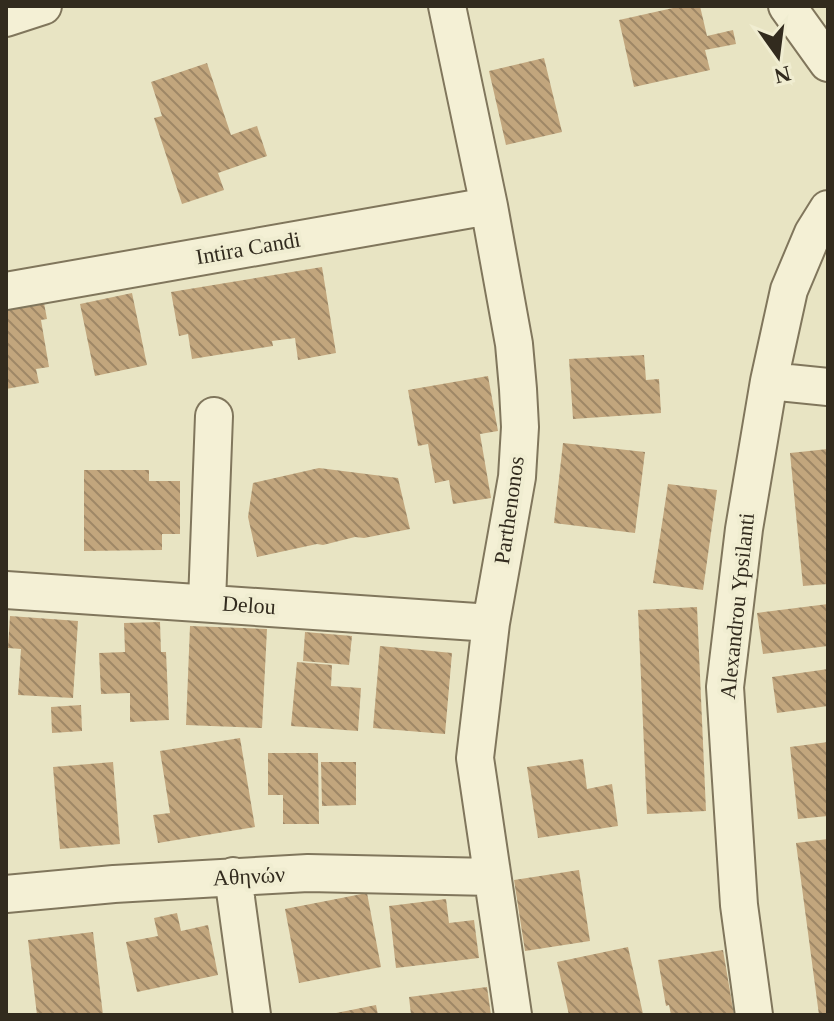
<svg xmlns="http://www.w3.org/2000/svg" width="834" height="1021" font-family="'Times New Roman',serif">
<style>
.building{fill:url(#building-back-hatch)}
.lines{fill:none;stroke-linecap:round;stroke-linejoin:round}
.minor-casing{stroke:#80765c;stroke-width:40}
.minor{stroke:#f4f0d5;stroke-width:36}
.labels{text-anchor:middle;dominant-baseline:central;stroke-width:8;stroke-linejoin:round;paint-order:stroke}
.street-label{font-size:22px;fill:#322b1e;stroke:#f0edd1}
</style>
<defs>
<pattern id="building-back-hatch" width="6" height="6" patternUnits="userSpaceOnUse" patternTransform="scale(2)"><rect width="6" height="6" fill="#c2a67d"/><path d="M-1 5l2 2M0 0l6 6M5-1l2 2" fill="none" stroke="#9e8766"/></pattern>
</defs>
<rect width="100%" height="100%" fill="#e8e4c3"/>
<path class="building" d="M682 6H700L707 36 733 30 736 44 705 50 710 70 634 87 619 20Z
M544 58 562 132 506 145 489 71Z
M207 63 231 135 257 126 267 156 218 173 224 190 182 204 154 118 162 116 151 82Z
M322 267 336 353 298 360 295 338 272 341 273 346 192 359 188 334 179 336 171 292Z
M132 293 147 365 95 376 80 304Z
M44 303 47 319 41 320 49 367 36 369 39 383 6 389V310Z
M644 355 646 380 659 379 661 413 573 419 569 359Z
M488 376 498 431 480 434 491 498 453 504 449 480 435 483 428 444 418 446 408 390Z
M563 443 645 452 635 533 554 523Z
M828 449V584L803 586 790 453Z
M319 468 398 478 410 529 364 538 355 537 323 545 317 544 257 557 248 517 253 483Z
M84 470H149V481H180V534H162V550L84 551Z
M668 484 717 490 703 590 653 583Z
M828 604V646L763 654 757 613Z
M697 607 706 811 647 814 638 610Z
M10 616 78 621 73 698 18 695 21 649 8 648Z
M160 622 161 652H166L169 720 130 722V693L101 694 99 653 125 652 124 623Z
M190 626 267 629 262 728 186 725Z
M305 632 352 636 349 665 303 661Z
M380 646 452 653 445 734 373 728Z
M297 662 332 665 331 686 361 688 358 731 291 726Z
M828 669V706L777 713 772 677Z
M81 705 82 731 52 733 51 707Z
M240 738 255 827 158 843 153 815 170 813 160 751Z
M828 742V816L798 819 790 747Z
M268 753H318L319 824H283V795H268Z
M583 759 587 789 612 784 618 826 538 838 527 767Z
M113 762 120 844 60 849 53 767Z
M321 762H356V805L322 806Z
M828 839V1015H819L796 843Z
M579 870 590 941 525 951 514 880Z
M367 893 381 967 299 983 285 909Z
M446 899 449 923 474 920 479 958 396 968 389 906Z
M177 913 181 931 208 925 218 975 137 992 126 942 158 936 154 918Z
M93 932 103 1015H37L28 940Z
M628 947 643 1014 569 1015 557 962Z
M723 950 734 1015H671L669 1005 666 1006 658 960Z
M487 987 491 1015H411L409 997Z
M376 1005 378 1015H332L331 1014Z"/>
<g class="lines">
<defs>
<path id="minor" d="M447 6 489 206 514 344 518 389 520 427 517 477 491 623 475 758 513 1015
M787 6 828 63
M6 18 43 6
M6 291 489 206
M769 381 828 387
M6 590 491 623
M207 602 214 416
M233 876 252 1015
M6 894 114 884 308 873 492 877
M754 1015 739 905 725 687 744 529 769 381 789 290 813 233 828 209"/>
</defs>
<use href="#minor" class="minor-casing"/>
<use href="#minor" class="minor"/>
</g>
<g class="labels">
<g class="street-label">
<text transform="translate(248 248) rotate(-10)">Intira Candi</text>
<text transform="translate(509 510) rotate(-82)">Parthenonos</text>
<text transform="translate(249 605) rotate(4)">Delou</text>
<text transform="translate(737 606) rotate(-84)">Alexandrou Ypsilanti</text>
<text transform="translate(249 876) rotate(-3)">Αθηνών</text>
</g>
</g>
<rect width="834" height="1021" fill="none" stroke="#322b1e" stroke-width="16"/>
<g transform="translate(778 56) rotate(166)" stroke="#f0edd1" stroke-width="6" paint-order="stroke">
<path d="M0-6L14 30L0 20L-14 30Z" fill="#322b1e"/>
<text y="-12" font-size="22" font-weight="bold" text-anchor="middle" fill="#322b1e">N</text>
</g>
</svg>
